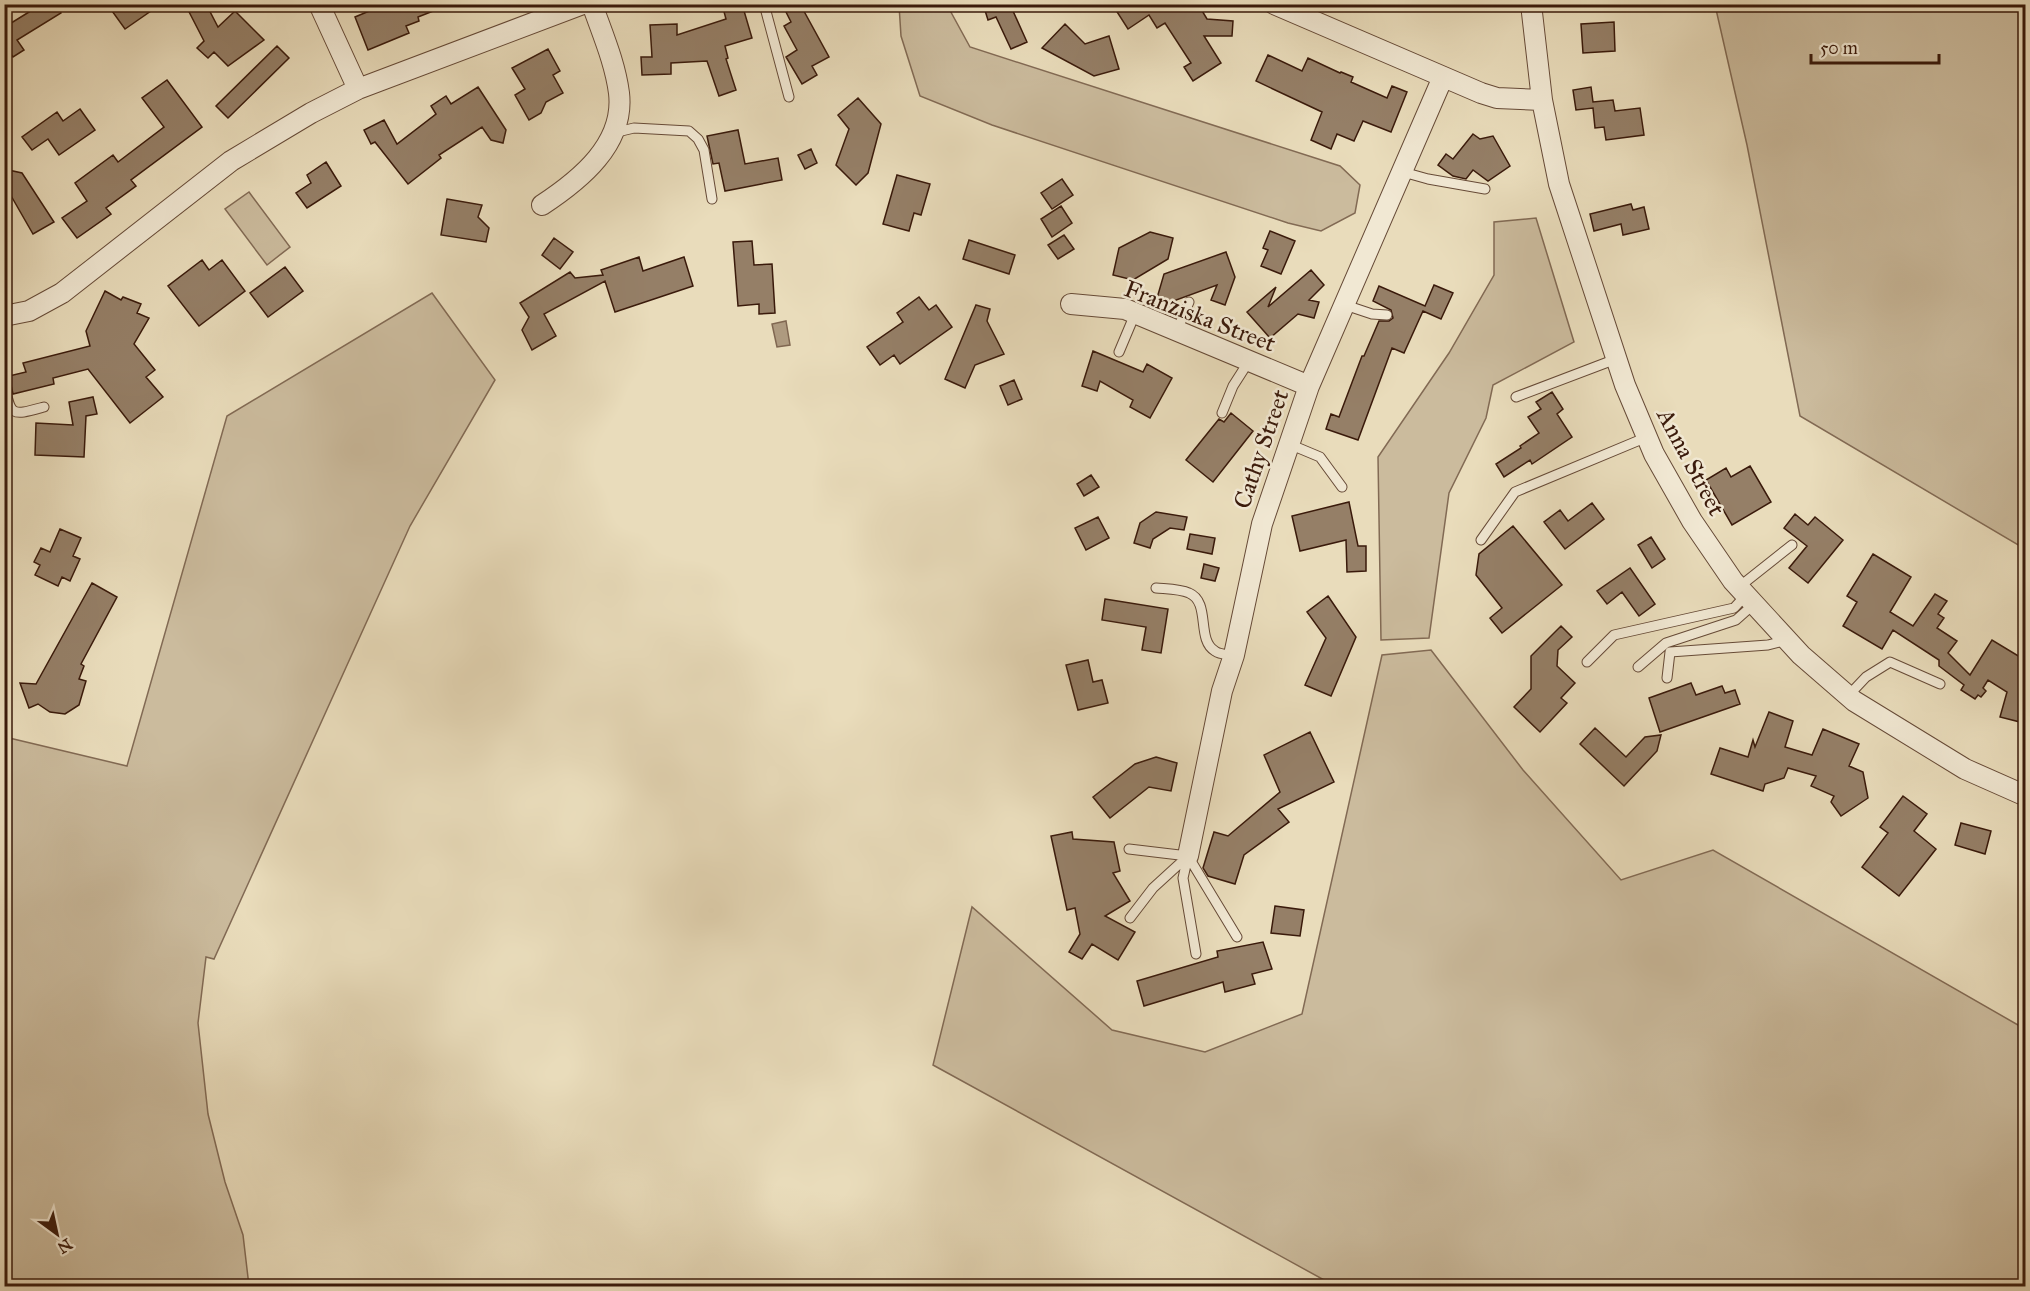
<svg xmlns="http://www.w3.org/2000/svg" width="2030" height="1291" font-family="'IM FELL Great Primer',serif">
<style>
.green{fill:#cbbb9d;stroke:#826a54;stroke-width:1.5}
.water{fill:#ae9a7f;stroke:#806751;stroke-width:1.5}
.building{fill:#957f67;stroke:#3a1a0b;stroke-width:1.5}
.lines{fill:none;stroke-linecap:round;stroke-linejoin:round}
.lane-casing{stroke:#664a37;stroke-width:11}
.street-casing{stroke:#664a37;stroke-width:22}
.lane{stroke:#f1e8d3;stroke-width:9}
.street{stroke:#f1e8d3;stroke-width:20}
.labels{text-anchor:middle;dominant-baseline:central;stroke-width:5;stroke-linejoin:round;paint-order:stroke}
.street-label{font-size:24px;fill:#3a1a0b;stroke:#f1e8d3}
</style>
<rect width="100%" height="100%" fill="#e9dcbb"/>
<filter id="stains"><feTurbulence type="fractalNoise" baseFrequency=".00333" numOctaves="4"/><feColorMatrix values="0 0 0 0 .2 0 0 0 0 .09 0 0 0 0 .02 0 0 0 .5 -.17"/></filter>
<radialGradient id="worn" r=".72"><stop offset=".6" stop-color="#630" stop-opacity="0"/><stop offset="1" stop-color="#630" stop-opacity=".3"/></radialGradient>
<path class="green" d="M899 5H947L970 47 1340 166 1360 185 1355 213 1321 231 1288 223 992 125 920 96 901 36Z
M1715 5H2025V549L1800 416 1747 145Z
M249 192 290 247 267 265 225 209Z
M1536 218 1574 342 1493 385 1486 418 1449 493 1429 638 1381 640 1378 457 1449 353 1494 275V222Z
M432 293 495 380 410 526 214 959 206 957 198 1023 208 1114 225 1182 243 1235 249 1286H5V737L127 766 227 416Z
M1431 650 1523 770 1621 880 1713 850 2025 1029V1286H1335L933 1065 972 907 1112 1030 1205 1052 1302 1014 1382 655Z"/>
<path class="water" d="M786 321 790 345 777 347 772 324Z"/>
<path class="building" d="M21 4H57L61 13 17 40 24 50 13 57 6 47 4 48V20L8 25 29 12Z
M107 4H161L125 29Z
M185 4H206L218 27 235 11 264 40 228 66 214 52 208 58 197 48 204 41Z
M386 4H446V6L418 17 419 21 406 26 409 33 368 50 355 17Z
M733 4H742L752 38 725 46 728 58 726 59 736 90 719 96 707 61 671 63V74L642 75 641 57H652L650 25 677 24V35L726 19 723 8Z
M782 4H800L829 57 812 66 817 75 802 84 786 57 797 50 784 26 791 22Z
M983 4H1027V6L1013 11 1027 42 1011 49 996 17 988 20Z
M1112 4H1198L1207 19 1233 21 1232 36H1204L1221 63 1193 81 1184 67 1191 63 1165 23 1157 28 1149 15 1128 29Z
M1614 22 1615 51 1583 53 1581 24Z
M1065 24 1085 44 1109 36 1119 69 1094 76 1042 48Z
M277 46 289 58 228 118 216 106Z
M548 49 560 71 553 75 563 93 546 102 541 113 529 120 515 95 525 89 512 68Z
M1268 55 1302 71 1308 58 1340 73 1341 72 1353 77 1351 82 1387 98 1392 86 1407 92 1391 132 1363 121 1354 141 1337 134 1331 149 1311 140 1322 112 1256 81Z
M167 80 202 127 131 180 136 186 106 208 111 214 77 238 62 218 87 201 75 183 113 155 118 162 164 127 142 98Z
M478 87 506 130 503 143 491 140 482 127 439 155 441 158 408 184 375 142 371 144 364 130 384 120 397 144 436 114 431 106 446 96 451 104Z
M1591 87 1593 102 1613 100 1615 111 1640 108 1644 135 1606 140 1604 127 1595 128 1593 108 1576 110 1573 90Z
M858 98 881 124 868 173 856 185 836 165 849 129 838 115Z
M80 109 95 130 59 155 48 139 32 150 22 137 57 112 63 121Z
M738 130 745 164 778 158 782 180 725 191 719 163 713 164 707 136Z
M1473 134 1480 139 1493 136 1510 166 1488 181 1473 170 1466 179 1453 176 1438 165 1446 154 1453 159Z
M811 149 817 163 805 169 798 155Z
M326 162 341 186 307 208 296 193 311 183 307 175Z
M4 169 22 173 54 222 33 234 10 194 4 192Z
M897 175 930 184 921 215 914 213 909 231 883 224Z
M1062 179 1073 195 1052 209 1041 193Z
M447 199 482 205 478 217 489 228 486 242 441 235Z
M1631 204 1633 210 1644 207 1649 229 1623 235 1621 224 1594 231 1590 214Z
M1061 206 1072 223 1052 237 1041 219Z
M1270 231 1295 241 1281 274 1261 266 1268 250 1263 248Z
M1150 232 1173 238 1168 259 1133 280 1113 275 1119 248Z
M1064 235 1074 249 1058 259 1048 245Z
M554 238 573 252 560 269 542 255Z
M969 240 1015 255 1009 274 963 259Z
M752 241 754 265 772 264 775 313 759 314V304L738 306 733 242Z
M1226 252 1235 277 1225 305 1211 300 1217 285 1176 300 1173 310 1155 305 1164 274Z
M639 257 643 271 684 257 693 286 615 312 605 281 544 314 556 336 532 350 522 330 529 317 520 303 570 272 575 278 603 275 601 270Z
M202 260 209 270 222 260 245 291 199 326 168 286Z
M285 267 303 291 268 317 250 293Z
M1311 270 1324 285 1309 300 1319 302 1314 318 1298 314 1270 338 1247 312 1276 287 1268 307Z
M1434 285 1453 293 1441 319 1423 311 1404 353 1392 348 1358 440 1326 429 1331 414 1339 417 1362 356H1364L1379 321H1389L1393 318 1391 310 1373 301 1379 286 1425 306Z
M105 291 121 300 123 297 141 304 137 313 149 318 134 344 155 370 146 377 163 397 130 423 88 369 53 378 54 384 13 394 9 376 26 372 23 363 90 346 86 331Z
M919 297 929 310 936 305 952 327 900 364 894 355 880 365 867 347 903 322 897 313Z
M976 305 990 309 987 321 1004 354 975 365 965 388 945 379Z
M1093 351 1143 372 1147 364 1172 378 1150 418 1130 407 1133 400 1100 381 1097 391 1082 386Z
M1014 380 1022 399 1008 405 1000 386Z
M1552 392 1563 409 1557 414 1572 437 1532 464 1530 460 1504 477 1496 464 1521 448 1520 446 1539 433 1528 417 1541 409 1536 402Z
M93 397 97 414 86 416 84 457 35 455 36 423 73 425 69 402Z
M1231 413 1253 431 1213 482 1186 460 1219 419 1224 422Z
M1750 466 1771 502 1732 525 1706 480 1726 468 1731 477Z
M1091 475 1099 487 1084 496 1077 484Z
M1349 502 1358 546H1366V571L1347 572 1346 540 1300 551 1292 516Z
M1592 503 1604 519 1565 549 1544 522 1560 510 1568 521Z
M1156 512 1187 517 1184 530 1170 528 1153 539 1150 548 1134 543 1140 523Z
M1795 514 1808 525 1815 517 1843 540 1808 583 1789 568 1807 546 1784 528Z
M1098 517 1109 538 1086 550 1075 528Z
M1513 526 1562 585 1502 633 1490 618 1502 608 1476 575 1479 554Z
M60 529 81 538 73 556 80 559 70 581 62 577 58 586 35 575 40 565 34 562 41 548 50 552Z
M1190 534 1215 538 1212 554 1187 549Z
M1651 537 1665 559 1652 568 1638 545Z
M1873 554 1911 577 1890 612 1913 626 1935 594 1947 601 1938 614 1944 618 1937 628 1957 641 1948 653 1970 675 1992 640 2025 660V700L2020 722 2000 717 2007 692 1988 680 1983 688 1986 691 1981 697 1978 695 1975 699 1961 690 1964 685 1939 666V660L1893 630 1882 649 1843 626 1857 602 1847 596Z
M1204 564 1219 568 1215 581 1201 578Z
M1630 568 1655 604 1639 616 1622 592 1607 604 1597 591Z
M92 583 117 597 81 664 84 666 79 679 86 681 79 705 65 714 50 712 38 704 29 708 20 683 36 684Z
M1328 596 1356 637 1331 696 1305 685 1326 638 1307 612Z
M1105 599 1168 609 1161 653 1142 650 1146 627 1102 620Z
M1561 626 1572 637 1558 650 1557 666 1575 683 1561 698 1567 703 1540 732 1514 707 1531 689V656Z
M1088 660 1093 682 1102 680 1108 703 1078 710 1066 665Z
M1691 683 1696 695 1722 686 1725 693 1735 690 1740 704 1660 732 1649 698Z
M1769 712 1793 721 1785 747 1812 755 1823 729 1859 744 1849 766 1863 772 1868 798 1841 816 1831 802 1834 796 1811 786 1816 776 1788 768 1784 778 1765 784 1763 791 1711 774 1720 748 1748 757 1753 740 1755 747Z
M1595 728 1626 757 1645 737 1661 735 1657 751 1624 786 1580 744Z
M1310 732 1334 782 1278 809 1289 822 1244 855 1235 884 1208 876 1203 868 1214 832 1228 836 1280 792 1264 755Z
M1156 757 1177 763 1171 791 1149 787 1110 818 1093 797 1135 764Z
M1903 796 1927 814 1914 831 1936 849 1899 896 1862 867 1888 833 1880 827Z
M1961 823 1991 831 1985 854 1955 845Z
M1072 832 1073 839 1114 842 1120 871 1113 873 1130 901 1105 916 1135 932 1118 960 1092 944 1082 959 1069 952 1080 934 1075 908 1067 910 1051 836Z
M1275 906 1304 910 1300 936 1271 933Z
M1263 942 1272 969 1252 974 1255 984 1225 992 1223 982 1144 1006 1137 981 1218 957 1217 951Z"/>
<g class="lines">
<defs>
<path id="lane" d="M764 4 789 97
M613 133 634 128 689 131 698 139 704 150 712 199
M1403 172 1428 179 1485 189
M1345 305 1372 314 1387 315
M1177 331 1189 302
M1119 352 1135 314
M4 383C11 417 11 416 44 407
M1516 397 1616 359
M1222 413 1233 386 1249 361
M1289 444 1320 457 1342 487
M1481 540 1515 492 1647 437
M1739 587 1792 545
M1156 588C1166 589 1180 589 1189 593 1211 602 1196 640 1215 651 1220 655 1227 654 1234 655
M1587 662 1614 635 1734 608 1746 595
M1638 667 1666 643 1736 620 1754 604
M1667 678 1670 652 1768 645 1787 640
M1848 696 1866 677 1890 662 1940 684
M1129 849 1188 856
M1188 856 1183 878 1196 954
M1188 856 1237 937
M1130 918 1153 888 1188 856"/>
<path id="street" d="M319 4 358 89
M1274 4 1481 93 1497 98 1542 100
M1531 4 1542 100 1559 184 1625 385 1654 454 1692 521 1733 581 1801 655 1854 701 1965 769 2026 796
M542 205C580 180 625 144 619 93 615 62 602 33 592 4
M1071 304 1125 309 1309 386
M4 316 29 311 62 293 231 161 311 113 358 89 583 4
M1188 856 1222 691 1234 655 1262 524 1309 386 1443 77"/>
</defs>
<use href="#lane" class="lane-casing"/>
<use href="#street" class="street-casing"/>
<use href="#lane" class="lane"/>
<use href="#street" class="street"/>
</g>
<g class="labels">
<g class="street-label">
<text transform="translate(1200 316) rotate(21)">Franziska Street</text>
<text transform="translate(1261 449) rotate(-71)">Cathy Street</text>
<text transform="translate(1691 462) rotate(62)">Anna Street</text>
</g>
</g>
<rect width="2030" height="1291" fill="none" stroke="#e9dcbb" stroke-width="24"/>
<rect x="6" y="6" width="2018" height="1279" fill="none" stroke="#3a1a0b" stroke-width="3"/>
<rect x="12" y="12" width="2006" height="1267" fill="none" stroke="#3a1a0b" stroke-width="1.5"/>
<g transform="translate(57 1234) rotate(147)" stroke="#f1e8d3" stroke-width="4.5" paint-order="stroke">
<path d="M0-4.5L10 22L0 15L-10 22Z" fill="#3a1a0b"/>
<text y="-9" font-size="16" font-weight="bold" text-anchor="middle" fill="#3a1a0b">N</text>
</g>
<path d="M1811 54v9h128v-9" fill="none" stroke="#3a1a0b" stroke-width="3"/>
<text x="1820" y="54" font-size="18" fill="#3a1a0b" stroke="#f1e8d3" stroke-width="4.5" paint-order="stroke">50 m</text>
<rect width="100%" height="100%" filter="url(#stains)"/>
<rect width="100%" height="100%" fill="url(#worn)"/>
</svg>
